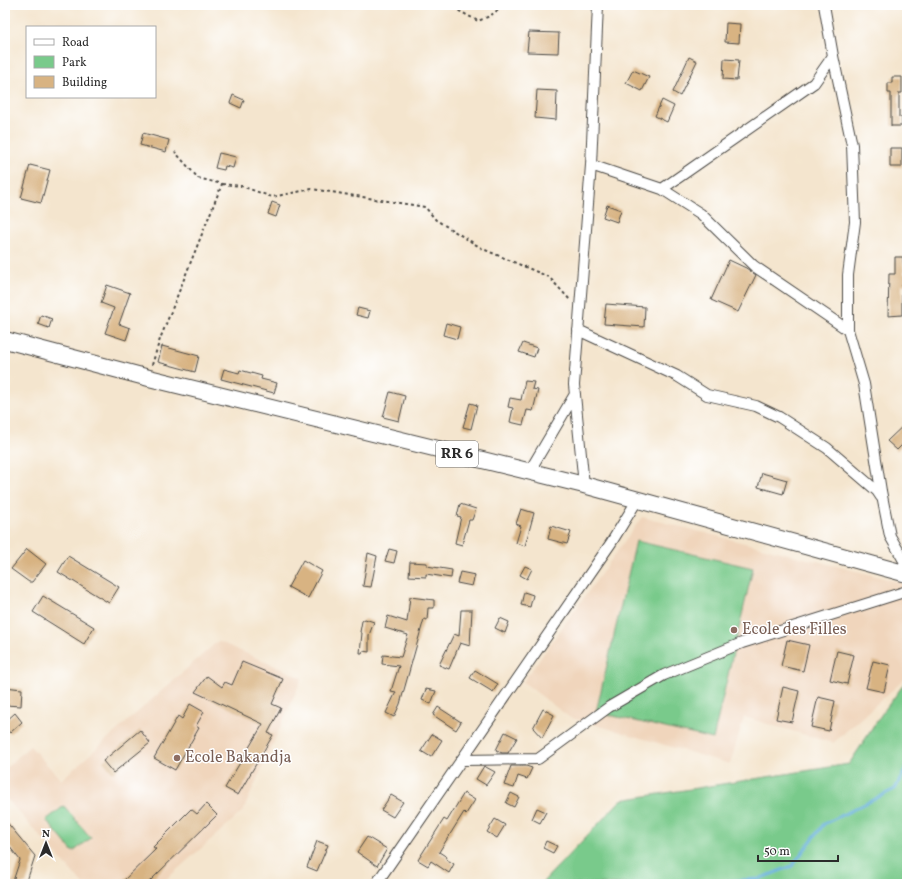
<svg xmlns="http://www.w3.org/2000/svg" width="912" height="889" font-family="Vollkorn,serif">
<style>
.built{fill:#f0d5bc}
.green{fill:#79ca8b;stroke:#527a5b}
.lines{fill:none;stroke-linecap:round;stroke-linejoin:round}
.stream{stroke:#63aedc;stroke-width:3}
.building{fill:#d8b382}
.minor-casing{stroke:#494743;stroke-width:12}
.primary-casing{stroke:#494743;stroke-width:18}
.path{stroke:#494743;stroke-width:2;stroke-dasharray:3 3;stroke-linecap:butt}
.minor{stroke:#fff;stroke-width:10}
.primary{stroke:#fff;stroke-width:16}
.education-dot{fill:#8d6e63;stroke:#fff;stroke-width:1.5}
.labels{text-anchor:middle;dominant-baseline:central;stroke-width:3;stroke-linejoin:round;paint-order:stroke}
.shield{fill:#fff;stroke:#6b6b6b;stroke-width:1}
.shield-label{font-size:15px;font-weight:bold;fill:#2b2b2b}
.education-label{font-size:16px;fill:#785e54;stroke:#fff;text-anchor:start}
</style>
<rect width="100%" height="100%" fill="#fff"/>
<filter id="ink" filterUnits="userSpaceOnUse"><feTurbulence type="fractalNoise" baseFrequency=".025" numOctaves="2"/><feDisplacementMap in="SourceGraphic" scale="8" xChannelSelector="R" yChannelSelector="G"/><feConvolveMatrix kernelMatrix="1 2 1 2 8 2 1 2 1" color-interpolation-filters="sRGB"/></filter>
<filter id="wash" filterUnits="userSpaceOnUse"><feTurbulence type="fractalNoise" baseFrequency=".012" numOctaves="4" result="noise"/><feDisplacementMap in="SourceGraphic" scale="16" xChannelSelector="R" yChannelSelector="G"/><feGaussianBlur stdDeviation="0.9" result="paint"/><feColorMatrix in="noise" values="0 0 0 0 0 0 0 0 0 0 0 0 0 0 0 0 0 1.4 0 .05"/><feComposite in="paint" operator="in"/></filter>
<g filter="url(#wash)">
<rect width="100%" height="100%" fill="#f4e5ce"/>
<path class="built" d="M642 517 907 584V677L833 743 744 717 730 764 569 717 523 682Z
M218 641 302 678 243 811 161 884H83L5 797V769L30 746 61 780Z"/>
<path class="green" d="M636 541 753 568 713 739 596 712Z
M907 680V884H541L621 800 849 764 881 715Z
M64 806 91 838 73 852 46 820Z"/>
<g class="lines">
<path class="stream" d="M713 884 714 882 759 879 792 866 824 824 895 789 907 767"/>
</g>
<g id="blocks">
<path class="building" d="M726 23 740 24 739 43 725 42Z
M529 32 559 33 558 53 527 52Z
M689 57 697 61 680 96 673 92Z
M724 59 739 60 737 80 723 79Z
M633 70 649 77 642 91 626 83Z
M892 77H902V93H899V117H902V126H891V93H888V83H892Z
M537 90 557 91 556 120 535 118Z
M233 95 244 100 241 108 230 103Z
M662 100 674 106 667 122 655 116Z
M143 133 169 140 166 152 140 145Z
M890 148H902V167H890Z
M219 153 236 157 233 168 225 166 224 170 215 168Z
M30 165 50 170 41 203 21 198Z
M272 202 280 205 276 217 268 214Z
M607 205 621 210 617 222 603 217Z
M895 257H903L904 274H907V285H902V315L888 316 889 274H895Z
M729 260 746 268 756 275 738 312 711 300Z
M107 285 130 293 119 324 130 328 126 340 105 333 114 308 101 303Z
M606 304 645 307 644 327 604 324Z
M358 308 370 311 368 318 356 315Z
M41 315 52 319 49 328 38 324Z
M446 323 460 327 457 339 443 335Z
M523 343 537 348 534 357 519 352Z
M162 346 199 356 195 372 158 362Z
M224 369 239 373 240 370 262 376 261 379 277 383 274 393 221 379Z
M525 381 534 382 532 389 538 390 533 411 527 410 523 425 510 422 513 408 508 407 510 398 521 400Z
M390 392 405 396 399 421 383 417Z
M470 403 477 405 471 429 463 427Z
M907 422V440L897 450 887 441Z
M762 473 787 480 783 494 758 487Z
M460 504 476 509 472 520H469L462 545 455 543 461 517 457 516Z
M521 509 534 513 525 546 516 543 521 526 516 524Z
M551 526 571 532 567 544 548 539Z
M27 549 46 564 32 582H29L11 569Z
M389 549 397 551 394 563 385 561Z
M368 553 377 556 371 587 363 586Z
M68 556 119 587 109 603 58 572Z
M303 560 322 571 308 598 288 587Z
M410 562 427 563V566L452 570 451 578 426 574V577L409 576Z
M525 566 532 569 527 579 520 575Z
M460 572 475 575 472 586 457 583Z
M524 592 533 595 530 607 521 605Z
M43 596 94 627 84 644 33 612Z
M410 597 434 600V608H428L427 620 424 619 400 704 394 717 386 713 396 692 391 691 399 666 382 664 383 655 401 657 408 635 385 628 388 616 407 622Z
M461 610H472L470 646 460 643 449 669 439 665 454 634 459 636Z
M500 618 509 622 505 633 495 628Z
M365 619 374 622 369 635V652L363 651 362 653H360L362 633 360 632 362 621Z
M787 640 809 645 803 671 781 666Z
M837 651 854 655 847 684 830 680Z
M873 661 890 665 884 692 866 688Z
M242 662 283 679 272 704 281 708 268 733 273 735 238 795 225 788 263 724 195 692 207 676 222 687 225 682 232 685Z
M475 670 498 684 493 692 470 678Z
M5 687 22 689 21 706 5 705Z
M783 687 799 691 792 722 776 719Z
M426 689 436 691 431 704 422 700Z
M818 697 835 701 829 731 811 727Z
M190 704 204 712 196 726 199 728 175 770 154 758 178 716 182 719Z
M438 707 461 722 456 730 433 715Z
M543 709 554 715 542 738 533 728Z
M15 713 22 722 10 733 5 727V722Z
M140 730 150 743 113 773 103 761Z
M505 732 517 738 508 753H502L496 750Z
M432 734 442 740 431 757 421 751Z
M484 766 495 772 486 785 476 779Z
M511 766H526L532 768 527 779 518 776 514 788 504 785Z
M464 793 475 800 466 814 464 812 439 852 447 857 446 859 454 864 449 873 431 861 428 866 418 860 444 819 447 821Z
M511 793 519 797 514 807 506 803Z
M391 795 403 802 393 817 381 810Z
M206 804 217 815 147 884H120L156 849 153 847 191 809 197 814Z
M537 808 546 812 540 823 532 819Z
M495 819 505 825 497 838 487 832Z
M5 820 35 856 26 884H12L20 860 5 841Z
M367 837 387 849 377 866 357 852Z
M317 841 328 845 317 871 307 867Z
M546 841 557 846 553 853 543 848Z"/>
</g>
</g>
<g filter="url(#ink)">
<use href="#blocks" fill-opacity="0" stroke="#494743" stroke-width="1"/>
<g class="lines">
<defs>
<path id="minor" d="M824 5 833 56 852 145 855 222 848 275V330L864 384 881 491 890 536 907 566
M591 165 662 189 701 214 754 266 848 330
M662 189 814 83 833 56
M578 330 677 376 707 395 756 406 779 417 827 448 877 491 881 497
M529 472 575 394
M584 485 574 385 591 165 598 5
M462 760 538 759 609 707 664 675 742 643 907 591
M376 884 611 543 638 499"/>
<path id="primary" d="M5 340 149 378 584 485 907 574"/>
</defs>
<use href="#minor" class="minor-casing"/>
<use href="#primary" class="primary-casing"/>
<path class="path" d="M448 5 478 21 490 16 504 5
M222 184 241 186 272 197 312 189 425 207 436 220 483 249 549 277 571 301
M152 365 160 339 222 184 198 178 175 152"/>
<use href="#minor" class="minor"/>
<use href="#primary" class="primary"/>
</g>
</g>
<g class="education-dot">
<circle cx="734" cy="630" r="4"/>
<circle cx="177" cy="758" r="4"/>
</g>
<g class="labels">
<rect class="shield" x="436" y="441" width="42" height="26" rx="3"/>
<g class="shield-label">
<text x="457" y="454">RR 6</text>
</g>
<g class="education-label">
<text x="742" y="630">Ecole des Filles</text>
<text x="185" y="758">Ecole Bakandja</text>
</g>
</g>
<rect width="912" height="889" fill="none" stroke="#fff" stroke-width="20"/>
<rect x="26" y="26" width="130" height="72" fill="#ffffff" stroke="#aaaaaa"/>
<rect x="34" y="39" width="20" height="6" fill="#ffffff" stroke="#aaaaaa"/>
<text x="62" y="46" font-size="12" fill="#2b2b2b">Road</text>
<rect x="34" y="56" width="20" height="12" fill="#79ca8b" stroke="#aaaaaa"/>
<text x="62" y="66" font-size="12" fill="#2b2b2b">Park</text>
<rect x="34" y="76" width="20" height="12" fill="#d8b382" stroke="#aaaaaa"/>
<text x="62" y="86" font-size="12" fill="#2b2b2b">Building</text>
<g transform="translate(46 843)" stroke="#ffffff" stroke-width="3" paint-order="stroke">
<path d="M0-3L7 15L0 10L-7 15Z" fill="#2b2b2b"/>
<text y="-6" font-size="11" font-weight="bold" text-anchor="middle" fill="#2b2b2b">N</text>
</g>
<path d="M758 855v6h80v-6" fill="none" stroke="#2b2b2b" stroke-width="2"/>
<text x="764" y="855" font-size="12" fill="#2b2b2b" stroke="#ffffff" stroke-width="3" paint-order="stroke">50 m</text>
</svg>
